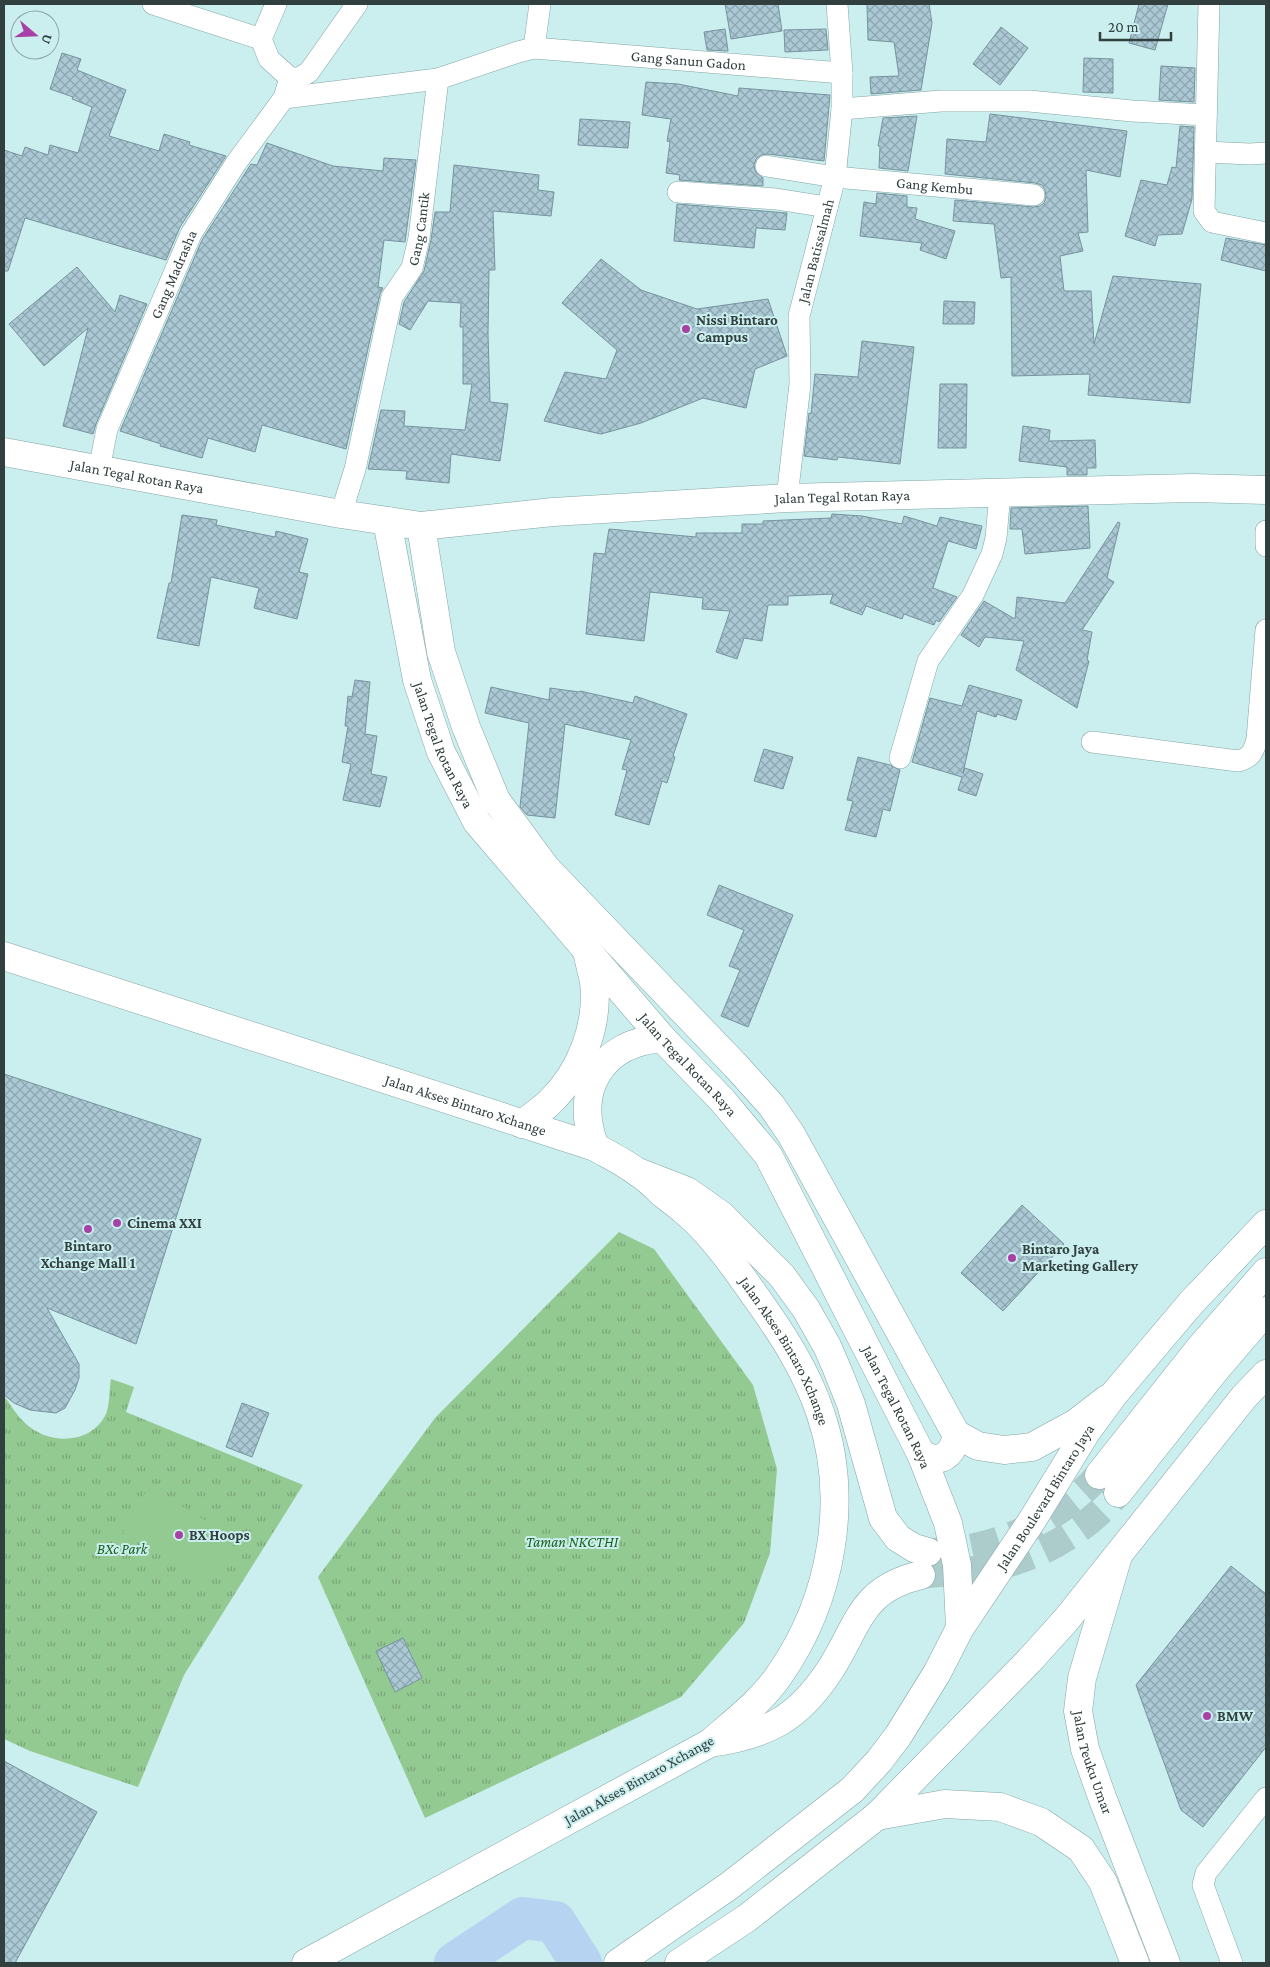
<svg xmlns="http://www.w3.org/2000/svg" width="1270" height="1967" font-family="'Crimson Pro',serif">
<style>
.park{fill:url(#park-tufts)}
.pitch{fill:#93ca91}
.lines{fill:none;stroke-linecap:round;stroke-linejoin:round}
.river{stroke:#b6d3f1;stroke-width:42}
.building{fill:url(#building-cross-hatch);stroke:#76939e}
.primary-tunnel{stroke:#accbcb;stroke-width:28;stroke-dasharray:28 14;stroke-linecap:butt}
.street-casing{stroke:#84a5a5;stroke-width:22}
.secondary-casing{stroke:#84a5a5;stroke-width:29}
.primary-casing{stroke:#84a5a5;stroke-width:29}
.highway-casing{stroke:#84a5a5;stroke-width:29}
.street{stroke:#fff;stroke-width:21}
.secondary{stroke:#fff;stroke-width:28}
.primary{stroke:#fff;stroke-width:28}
.highway{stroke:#fff;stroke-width:28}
.poi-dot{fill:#a741a5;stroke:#cbeeee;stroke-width:2}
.labels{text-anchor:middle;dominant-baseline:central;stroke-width:4;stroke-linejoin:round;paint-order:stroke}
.street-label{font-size:15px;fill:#313f3f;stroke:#cbeeee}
.poi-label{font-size:15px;font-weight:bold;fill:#313f3f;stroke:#cbeeee;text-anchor:start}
.park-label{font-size:15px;font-style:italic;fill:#18631a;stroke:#cbeeee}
</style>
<defs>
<pattern id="park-tufts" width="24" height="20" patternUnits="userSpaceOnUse" patternTransform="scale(1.25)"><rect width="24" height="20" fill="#93ca91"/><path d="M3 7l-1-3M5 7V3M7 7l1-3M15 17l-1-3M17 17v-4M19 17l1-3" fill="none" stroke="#79a578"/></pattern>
<pattern id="building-cross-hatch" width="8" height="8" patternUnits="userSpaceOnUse" patternTransform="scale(1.25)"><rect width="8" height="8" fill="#abc9d5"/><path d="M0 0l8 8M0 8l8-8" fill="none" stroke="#8ca5ae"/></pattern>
</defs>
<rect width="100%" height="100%" fill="#cbeeee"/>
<path class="park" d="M619 1232 654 1249 753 1385 777 1469 770 1553 744 1623 681 1697 425 1818 318 1577 435 1418Z
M111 1379 134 1387 126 1412 303 1485 184 1675 138 1787 30 1751 4 1739V1396C11 1405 17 1416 26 1424 49 1445 91 1445 106 1414 110 1404 109 1389 111 1379Z"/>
<path class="pitch" d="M149 1486 236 1539 209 1584 122 1532Z"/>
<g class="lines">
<path class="river" d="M455 1963 523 1918 555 1922 581 1963"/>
</g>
<path class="building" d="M725 4H778L782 31 731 39Z
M867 4H929L932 23 921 90 871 94 870 77 899 76 894 42 868 40Z
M1139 4H1168L1155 50 1129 43Z
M1001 27 1028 48 1000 85 973 64Z
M725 29 728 51 707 50 704 32Z
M826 29 828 50 785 52 784 30Z
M62 53 81 59 77 70 126 90 109 136 159 151 164 134 190 142 189 145 226 156 180 227 166 260 25 218 8 271H4V150L22 156 25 147 48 155 50 145 78 153 92 107 72 99 73 97 50 89Z
M1084 58 1113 59V93L1083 92Z
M1161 66 1195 68 1194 102 1159 100Z
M646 82 678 84 738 96 739 88 830 95 824 161 768 154 761 155 756 159 754 165 755 171 763 178V186L679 180 680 175 666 173 670 142 667 141 671 119 642 115Z
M990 114 1127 131 1120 177 1086 170 1088 232 1078 233 1083 251 1060 256 1064 291H1091L1094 344 1113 276 1201 284 1190 403 1088 395 1090 374 1012 376 1011 277 1001 278 994 224 953 221 955 200 1033 207 1040 206 1044 203 1046 197 1045 190 1042 185 1035 183 945 174 947 139 986 142Z
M917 116 908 171 879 168 880 146H878L883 118Z
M580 119 630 122 628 148 578 145Z
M1180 126 1194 127 1192 199 1182 234 1158 235 1155 246 1125 236 1141 180 1167 185 1172 167 1176 168Z
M267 143 333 166 383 171 384 158 416 160 405 242 384 240 378 287 383 288 380 294 346 449 262 425 255 452 208 438 202 458 160 446 161 444 120 431 202 240 251 164 257 165Z
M454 165 539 175 538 190 554 192 551 216 493 211 495 270H489L488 334 490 402 508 404 500 461 451 454 449 483 406 479 407 471 368 469 381 410 405 411 404 426 465 430 472 384H463V327H460L461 303 428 301 410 330 399 324 404 302 424 271 431 240 435 212H450Z
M877 193 907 196V207L917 208 915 219 955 231 946 259 920 250 922 243 860 236 864 202 876 204Z
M677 204 787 213 785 230 756 228 754 248 674 241Z
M1226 238 1266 245V271L1221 260Z
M601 259 641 290 697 309 768 299 787 356 755 369 746 408 703 398 641 423 601 434 544 421 565 372 606 379 617 350 562 303Z
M77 267 115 312 120 295 147 304 96 424 93 434 63 426 88 328 44 366 9 324Z
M944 301 975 302 974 324H943Z
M862 341 914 347 900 464 838 457 837 460 804 456 809 413 811 414 815 374 858 377Z
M940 384H967L966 448H938Z
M1023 426 1050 430 1049 441 1095 440 1096 468H1087V475H1067V467L1019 461Z
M1088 506 1090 548 1025 554 1022 529H1010L1011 508Z
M832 514 862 516 902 524 904 516 937 526 940 517 982 526 976 549 948 541 933 588 957 597 939 622 936 620 934 625 904 614 902 619 866 606 862 615 830 603 833 594 788 596V605H768L762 641 744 638 737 659 716 652 730 611 702 609 703 598 650 592 644 641 586 634 594 553 605 554 609 529 696 537V533H742V524H763V521L831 518Z
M182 515 217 520 216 525 275 537 276 531 308 539 299 572 308 574 297 619 254 608 259 588 211 577 199 646 157 638 169 583H171Z
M1118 522 1120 523 1107 578 1114 582 1082 630 1092 632 1087 660 1089 661 1077 708 1016 670 1024 641 985 637 979 647 961 635 984 601 1015 619 1017 597 1065 603Z
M355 680 370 682 365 734 377 736 371 774 387 777 380 807 343 800 351 764 342 762 348 726H345L348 696 352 697Z
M969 685 1022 700 1016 720 997 714 996 717 977 711 963 773 965 768 983 774 976 796 958 790 962 777 912 762 930 698 962 706Z
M491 687 549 700 550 688 579 692 580 691 633 703 635 696 687 714 673 756 675 757 667 783 662 781 649 825 615 815 627 770 622 769 631 740 565 724 555 818 527 815 520 807 529 723 485 713Z
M764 749 793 757 783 789 754 781Z
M858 757 890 765 900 770 890 811 883 809 876 837 845 830 853 801 847 800Z
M719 885 793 915 748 1027 721 1016 740 970 729 966 744 930 707 915Z
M4 1074 201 1139 136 1344 47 1308 79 1364V1378L75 1390 65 1408 56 1413 30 1410 14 1403 4 1395Z
M1022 1205 1064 1244 1003 1311 961 1273Z
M242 1403 269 1413 252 1457 226 1447Z
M1231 1566 1266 1594V1747L1203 1827 1181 1810 1136 1685Z
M403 1638 422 1678 395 1692 376 1651Z
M4 1761 97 1812 15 1963H4Z"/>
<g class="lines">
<path class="primary-tunnel" d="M930 1552C992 1552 1058 1522 1099 1475
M921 1575C941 1572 962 1572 982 1569 1035 1561 1084 1533 1118 1493"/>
<defs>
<g id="street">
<path d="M153 4 261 39"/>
<path d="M276 4 261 39 269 59 290 78"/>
<path d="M1209 4 1204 211 1212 222 1266 233"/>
<path id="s1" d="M534 48 842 73"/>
<path d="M290 78H299L309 72 357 4"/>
<path d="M284 98 438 79 518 52 534 48 540 4"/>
<path d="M842 109 941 101H1029L1132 111 1206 115"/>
<path d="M1205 152 1250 154 1266 153"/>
<path id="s2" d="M766 166 835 177 1034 195"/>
<path d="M678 192 776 199 827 207"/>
<path id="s3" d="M99 470 107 429 191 234 236 163 284 98 290 78"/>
<path id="s4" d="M787 498 800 384 799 316 835 177 842 109V73L837 4"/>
<path id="s5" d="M341 514 355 469 392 297 412 268 419 238 438 79"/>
<path d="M1266 531V546"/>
<path d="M1092 742 1238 761C1251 758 1254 751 1257 739L1266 630"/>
<path d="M900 758 928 661 973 595 992 554 996 538 1000 492"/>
<path d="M1232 1963 1203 1885 1206 1873 1266 1798"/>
</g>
<g id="secondary">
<path id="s6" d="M4 452 341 514 421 526 553 512 787 498 1193 488 1266 490"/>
<path id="s7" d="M387 521 417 680 441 752 477 822 662 1038 722 1100 768 1155 921 1454 948 1523 957 1565 960 1628"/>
<path d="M421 526 441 652 466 727 496 800 546 868 736 1066 771 1105 791 1134 956 1434 978 1446 1004 1450 1032 1447 1076 1423 1107 1399"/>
<path id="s8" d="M4 956 595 1147C609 1155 624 1162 637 1172 647 1178 655 1186 663 1194 674 1202 685 1211 695 1220 719 1244 739 1273 758 1300 783 1335 806 1371 820 1412 850 1499 832 1599 780 1674 762 1701 734 1722 710 1743L306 1963"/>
<path d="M522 1124C531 1117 542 1110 550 1102 581 1072 599 1025 594 982 592 972 589 961 587 951"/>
<path d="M595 1147C573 1090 601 1043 662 1038"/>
<path d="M921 1454C926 1456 931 1459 937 1459 948 1458 957 1445 956 1434"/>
<path id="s9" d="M1118 1556 1082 1678 1078 1711 1085 1749 1102 1797 1166 1963"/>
<path d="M877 1816 945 1804 1000 1807 1041 1822 1081 1849 1103 1882 1135 1963"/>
</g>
<g id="primary">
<path d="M638 1172 687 1191 721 1215 782 1276 806 1309 827 1346 837 1369 851 1404 883 1518 898 1538 914 1548 928 1552"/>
<path d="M1099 1475 1199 1349 1266 1272"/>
<path d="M1118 1493 1217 1368 1266 1311"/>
<path d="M710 1743C767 1735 798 1719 830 1670 859 1625 860 1589 921 1575"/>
<path id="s10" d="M852 1790 879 1761 898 1736 937 1673 960 1628 1031 1522 1087 1431 1115 1393 1191 1303 1266 1224"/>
<path d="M877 1816 1029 1661 1066 1620 1244 1397 1266 1374"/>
</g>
<path id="highway" d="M618 1963 729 1886 852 1790
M679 1963 747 1918 877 1816"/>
</defs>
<use href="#street" class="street-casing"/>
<use href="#secondary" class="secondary-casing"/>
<use href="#primary" class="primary-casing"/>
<use href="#highway" class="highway-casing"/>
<use href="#street" class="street"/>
<use href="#secondary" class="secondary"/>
<use href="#primary" class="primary"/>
<use href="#highway" class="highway"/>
</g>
<g class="poi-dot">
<circle cx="686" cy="329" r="5"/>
<circle cx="117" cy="1223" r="5"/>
<circle cx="88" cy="1229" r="5"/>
<circle cx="1012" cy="1258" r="5"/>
<circle cx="179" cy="1535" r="5"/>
<circle cx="1207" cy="1716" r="5"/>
</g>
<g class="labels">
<g class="street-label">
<text stroke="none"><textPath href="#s1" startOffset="155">Gang Sanun Gadon</textPath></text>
<text stroke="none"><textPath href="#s2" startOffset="170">Gang Kembu</textPath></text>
<text stroke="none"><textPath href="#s5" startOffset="298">Gang Cantik</textPath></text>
<text stroke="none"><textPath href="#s4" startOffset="250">Jalan Batissalmah</textPath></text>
<text stroke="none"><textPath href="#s3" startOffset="210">Gang Madrasha</textPath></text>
<text stroke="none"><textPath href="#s6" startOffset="135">Jalan Tegal Rotan Raya</textPath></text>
<text stroke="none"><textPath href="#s6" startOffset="846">Jalan Tegal Rotan Raya</textPath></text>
<text stroke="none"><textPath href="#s7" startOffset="232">Jalan Tegal Rotan Raya</textPath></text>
<text stroke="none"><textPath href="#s7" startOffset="638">Jalan Tegal Rotan Raya</textPath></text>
<text stroke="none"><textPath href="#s8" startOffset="485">Jalan Akses Bintaro Xchange</textPath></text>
<text stroke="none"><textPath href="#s8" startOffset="905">Jalan Akses Bintaro Xchange</textPath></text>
<text stroke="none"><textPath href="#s7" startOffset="1042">Jalan Tegal Rotan Raya</textPath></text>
<text stroke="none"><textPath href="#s10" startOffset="352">Jalan Boulevard Bintaro Jaya</textPath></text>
<text stroke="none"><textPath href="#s9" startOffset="214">Jalan Teuku Umar</textPath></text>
<text transform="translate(639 1780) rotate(-29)">Jalan Akses Bintaro Xchange</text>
</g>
<g class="poi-label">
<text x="696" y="320">Nissi Bintaro<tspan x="696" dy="17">Campus</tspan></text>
<text x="127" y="1223">Cinema XXI</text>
<text x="88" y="1246" text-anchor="middle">Bintaro<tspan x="88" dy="17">Xchange Mall 1</tspan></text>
<text x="1022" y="1249">Bintaro Jaya<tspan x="1022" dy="17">Marketing Gallery</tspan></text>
<text x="189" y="1535">BX Hoops</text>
<text x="1217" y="1716">BMW</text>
</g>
<g class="park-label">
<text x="572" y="1542">Taman NKCTHI</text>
<text x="122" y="1549">BXc Park</text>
</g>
</g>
<rect width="1270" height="1967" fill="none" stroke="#313f3f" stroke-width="10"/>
<g transform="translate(35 35) rotate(109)"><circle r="24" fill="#cbeeee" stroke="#8da8a8"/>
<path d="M0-4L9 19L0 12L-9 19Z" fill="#a741a5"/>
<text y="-8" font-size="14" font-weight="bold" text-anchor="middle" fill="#313f3f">U</text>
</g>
<path d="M1100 32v8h71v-8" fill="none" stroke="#313f3f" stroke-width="2.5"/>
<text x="1108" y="32" font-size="15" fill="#313f3f" stroke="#cbeeee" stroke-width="4" paint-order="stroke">20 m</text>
</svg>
